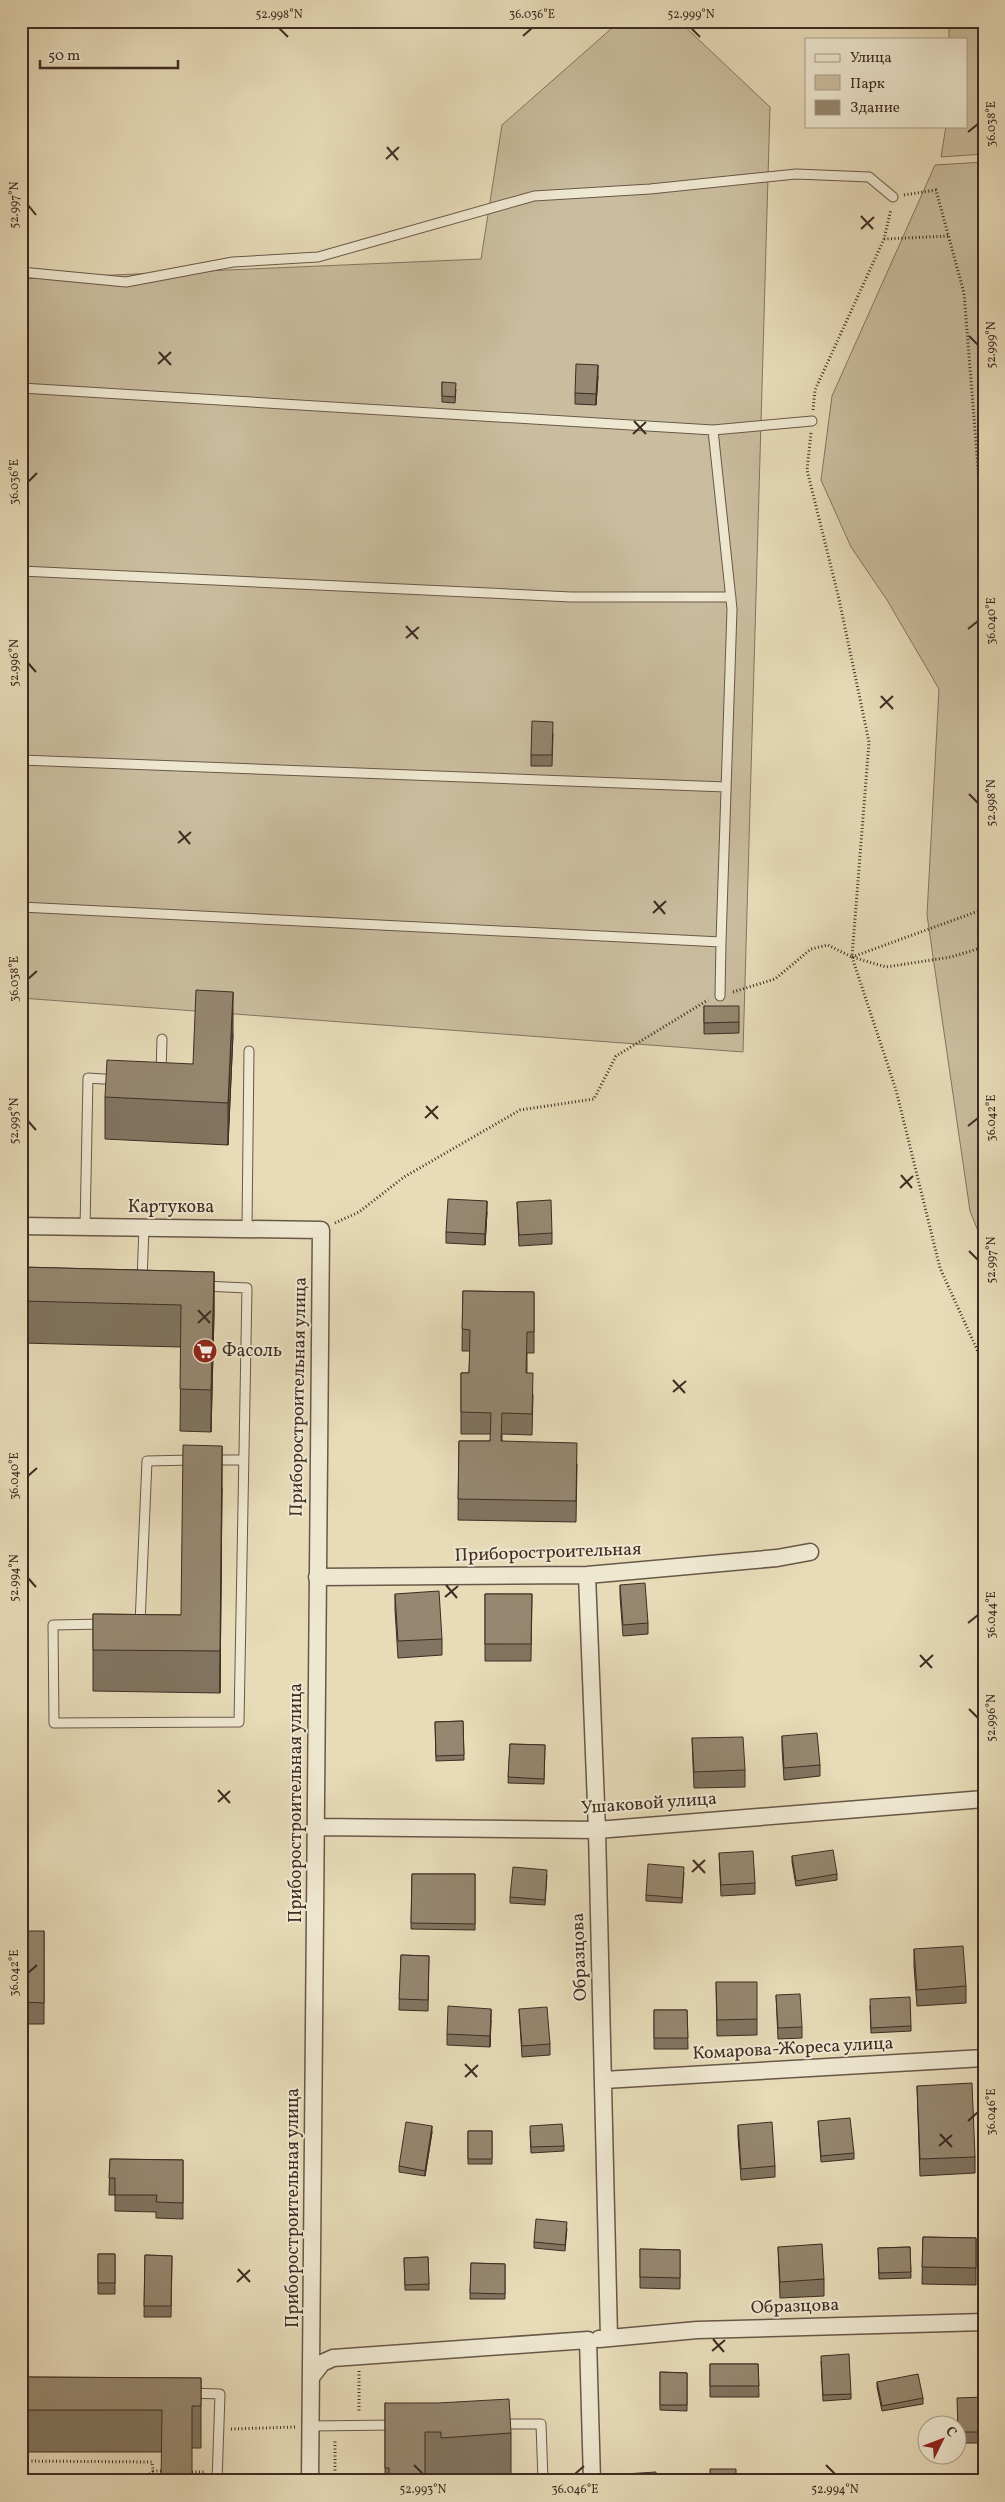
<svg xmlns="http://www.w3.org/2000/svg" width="1005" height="2502" font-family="Vollkorn,serif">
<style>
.green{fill:#cabd9f;stroke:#847461}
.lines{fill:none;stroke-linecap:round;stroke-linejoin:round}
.lane-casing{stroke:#685848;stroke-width:11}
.street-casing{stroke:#685848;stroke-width:19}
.path{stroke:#3e2c23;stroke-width:3;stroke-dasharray:1 2.5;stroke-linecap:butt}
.lane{stroke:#efe8d1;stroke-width:9}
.street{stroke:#efe8d1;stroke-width:16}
.wall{fill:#817460;stroke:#3e2c23}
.shaded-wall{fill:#695e4e;stroke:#3e2c23}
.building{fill:#968770;stroke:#3e2c23}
.ticks{fill:none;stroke:#3e2c23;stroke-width:2}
.labels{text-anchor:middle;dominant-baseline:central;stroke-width:4;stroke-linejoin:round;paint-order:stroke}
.street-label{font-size:18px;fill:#3e2c23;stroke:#efe8d1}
.poi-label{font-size:18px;fill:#3e2c23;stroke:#efe8d1;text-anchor:start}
.neatline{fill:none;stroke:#3e2c23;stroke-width:2}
.ticks-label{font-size:12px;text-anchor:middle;fill:#3e2c23}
</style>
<rect width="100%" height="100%" fill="#e7dbb8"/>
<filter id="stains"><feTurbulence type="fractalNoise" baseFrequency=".004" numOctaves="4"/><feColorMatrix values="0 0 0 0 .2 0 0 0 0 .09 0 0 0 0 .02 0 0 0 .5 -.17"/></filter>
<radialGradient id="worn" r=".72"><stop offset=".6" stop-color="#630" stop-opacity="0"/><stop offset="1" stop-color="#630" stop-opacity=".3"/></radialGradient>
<path class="green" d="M620 21H679L770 107 743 1052 21 998V279L481 259 502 125Z
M949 21H984V154L941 157 946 126H966V39H949Z
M984 162V1246L970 1211 927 915 939 689 887 600 851 547 821 480 832 396 935 165Z"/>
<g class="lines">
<defs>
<path id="lane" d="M21 272 126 282 233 262 318 257 534 196 650 189 796 174 869 177 893 197
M21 388 713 430
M21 571 571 597H731
M21 760 726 787
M21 907 721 942 720 996
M721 942 732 609 713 430 812 421
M161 1074 162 1039
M247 1227 249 1051
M85 1228 88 1078 118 1080
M142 1281 144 1227
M210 1460H243
M105 1624 53 1625 54 1723 239 1722 247 1288 204 1286
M140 1624 147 1461 192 1460
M189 2393 220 2394 217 2481
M500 2424H541L543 2481
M311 2426 395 2425"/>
<path id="street" d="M21 1226 321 1230 310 2481
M587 1575 597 1830 609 2338
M317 1577 587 1575 777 1558 810 1552
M316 1827 597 1830 984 1799
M604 2080 984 2058
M599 2339 697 2330 984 2322
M312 2376 322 2363 333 2358 588 2340 592 2481"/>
</defs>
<use href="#lane" class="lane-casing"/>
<use href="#street" class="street-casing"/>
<path class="path" d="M904 195 936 190 964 293 984 543
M884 239 949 236
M813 410 815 390 884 239 891 209
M811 433 807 470 839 599 869 742 852 957 896 1090 940 1268 984 1365
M852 957 984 909
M733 992 775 979 811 949 828 945 852 957 886 967 951 957 984 947
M335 1223 359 1212 404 1177 520 1110 594 1099 616 1056 708 1000
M359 2371V2412
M231 2429 295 2427
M21 2461 152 2462 153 2471H161
M192 2472H204
M26 2481 27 2461
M142 2481 153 2471
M335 2481V2439"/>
<use href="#lane" class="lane"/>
<use href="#street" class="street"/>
</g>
<path class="wall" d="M598 376 596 405 575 404V393Z
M442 382 456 389 455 403 442 402Z
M553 733 552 766H531V755Z
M704 1006 739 1022V1033L704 1034Z
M233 1034 228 1145 105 1139V1097L193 1064Z
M517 1202 552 1233V1244L519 1246Z
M487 1212 485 1245 446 1243V1232Z
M21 1267 214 1272V1314L211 1432 180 1431 181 1347 21 1343Z
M463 1291 534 1292V1353H527V1373L533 1395 532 1435 502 1434V1441L577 1464 576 1522 458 1520 459 1441H490L491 1434H461V1373H469L470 1351H462Z
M222 1488 220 1693 93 1691V1614L181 1615Z
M620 1585 648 1623V1634L623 1636 620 1596Z
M395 1594 442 1639V1655L398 1658 395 1610Z
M485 1594H532L531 1661H485Z
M463 1721 464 1760 436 1761 435 1722Z
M782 1736 820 1765V1776L784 1780 782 1747Z
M692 1738 745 1770V1787L694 1788Z
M510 1744 545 1745 544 1784 508 1783Z
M719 1853 755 1883V1894L721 1896Z
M792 1856 837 1874V1880L796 1886 792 1862Z
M684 1872 682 1903 646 1901V1895Z
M412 1874H475V1930L411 1929Z
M547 1875 545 1905 510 1903V1897Z
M44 1931V2024H22V2015H21V1938H25Z
M914 1949 966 1986V2003L917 2006 914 1966Z
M401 1955 429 1956 428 2011 399 2010Z
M716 1982 757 2019V2035L717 2036Z
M776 1995 802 2027V2038L778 2039Z
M870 2005 911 2026V2031L871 2033Z
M519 2009 550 2044V2055L522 2057Z
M654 2010H687L688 2049H654Z
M491 2020 490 2047 447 2045V2034Z
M917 2086 975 2157V2173L920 2176Z
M818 2121 854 2153V2159L821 2162Z
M738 2125 775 2166V2177L741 2180 738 2136Z
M468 2131H492V2164H468Z
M530 2131 564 2146V2151L531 2153Z
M432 2132 425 2176 399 2172V2166Z
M110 2159 183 2160V2219L156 2218V2212L115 2211V2195H109Z
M567 2228 565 2251 534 2248V2242Z
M923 2237 976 2238V2285L922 2284Z
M778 2247 824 2279V2296L780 2298Z
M910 2247 911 2278 879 2279 878 2248Z
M640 2249 680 2250V2289L640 2288Z
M98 2254H115V2294H98Z
M145 2255 172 2256 171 2317H144Z
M428 2257 429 2290H405L404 2258Z
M471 2263 505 2264V2299H470Z
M821 2361 851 2394V2399L823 2401Z
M710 2364H758L759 2397H710Z
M660 2372 687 2373V2411L660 2410Z
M21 2377 201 2378V2448H192L161 2452H21Z
M877 2382 923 2398V2404L882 2411 877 2387Z
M984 2397V2443H958V2424Z
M385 2403 511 2433V2475L441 2480V2474H425V2481H385Z"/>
<path class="shaded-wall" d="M598 365V376L596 405V394Z
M233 992V1034L228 1145V1103Z
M487 1201V1212L485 1245V1234Z
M214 1272V1314L211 1432V1390Z
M222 1446V1488L220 1693V1651Z
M22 1583V1604L21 1622V1600Z
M491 2009V2020L490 2047V2036Z
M432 2126V2132L425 2176V2171Z"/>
<path class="building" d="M576 364 598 365 596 394 575 393Z
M442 382 456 383 455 397 442 396Z
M532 721 553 722 552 755H531Z
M196 990 233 992 228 1103 105 1097 107 1060 193 1064Z
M704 1006H739V1022L704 1023Z
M448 1199 487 1201 485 1234 446 1232Z
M551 1200 552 1233 519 1235 517 1202Z
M21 1267 214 1272 211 1390 180 1389 181 1305 21 1301Z
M463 1291 534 1292V1332H527L526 1373H533L532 1414 502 1413 501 1441 577 1443 576 1501 458 1499 459 1441H490L491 1413 461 1412V1373H469L470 1330 462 1329Z
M183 1445 222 1446 220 1651 93 1650V1614L181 1615Z
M645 1583 648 1623 623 1625 620 1585Z
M439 1591 442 1639 398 1641 395 1594Z
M485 1594H532L531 1644H485Z
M463 1721 464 1755 436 1756 435 1722Z
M817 1733 820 1765 784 1768 782 1736Z
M743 1737 745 1770 694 1772 692 1738Z
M510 1744 545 1745 544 1779 508 1777Z
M833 1850 837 1874 796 1881 792 1856Z
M753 1851 755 1883 721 1885 719 1853Z
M648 1864 684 1867 682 1898 646 1895Z
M513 1867 547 1870 545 1900 510 1897Z
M412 1874H475V1924L411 1923Z
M25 1931H44V2003L22 2002V1993H21V1938H25Z
M963 1946 966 1986 917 1990 914 1949Z
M401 1955 429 1956 428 2000 399 1999Z
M716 1982H757V2019L717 2020Z
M800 1994 802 2027 778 2028 776 1995Z
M910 1997 911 2026 871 2028 870 1999Z
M448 2006 491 2009 490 2036 447 2034Z
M547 2007 550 2044 522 2046 519 2009Z
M654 2010H687L688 2038H654Z
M972 2083 975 2157 920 2159 917 2086Z
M850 2118 854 2153 821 2156 818 2121Z
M406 2122 432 2126 425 2171 399 2166Z
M772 2122 775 2166 741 2169 738 2125Z
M562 2124 564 2146 531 2147 530 2126Z
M468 2131H492V2159H468Z
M110 2159 183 2160V2203L156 2202 157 2195H115V2178H109Z
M536 2219 567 2222 565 2245 534 2242Z
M923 2237 976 2238V2268L922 2267Z
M822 2244 824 2279 780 2282 778 2247Z
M910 2247 911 2272 879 2273 878 2248Z
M640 2249 680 2250V2278L640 2277Z
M98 2254H115V2283H98Z
M145 2255 172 2256 171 2306H144Z
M428 2257 429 2284 405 2285 404 2258Z
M471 2263 505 2264V2294L470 2293Z
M849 2354 851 2394 823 2395 821 2356Z
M710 2364H758L759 2386H710Z
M660 2372 687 2373V2405H660Z
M918 2374 923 2398 882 2406 877 2382Z
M21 2377 201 2378V2406H192V2481H161L162 2410H21Z
M984 2397V2432H958L957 2398Z
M509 2399 511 2433 441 2438V2432H425V2481H389V2468H385V2403H438Z
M710 2469H736V2481H710Z
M656 2472V2481H625L624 2474Z"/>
<path class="ticks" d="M279 28 288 37M691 28 700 37M523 36 532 28M968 132 978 124M387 147 398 160M386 159 399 147M28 205 36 215M861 216 873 229M861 229 874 217M969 336 978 345M159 352 171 365M158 364 171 352M634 421 646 434M633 434 646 422M28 482 37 473M406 626 418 639M968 629 978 621M406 638 419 627M28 663 36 672M881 696 893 709M880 708 893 696M969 794 978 803M179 831 190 844M178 843 191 832M654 901 665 914M653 913 666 901M28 979 37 971M426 1106 438 1119M425 1118 438 1106M28 1121 36 1130M968 1126 978 1118M901 1175 912 1188M900 1188 913 1176M969 1251 978 1260M198 1310 210 1323M198 1323 211 1311M673 1380 685 1393M673 1392 686 1381M28 1476 37 1468M28 1578 36 1587M446 1585 457 1598M445 1597 458 1586M968 1623 978 1615M920 1655 932 1668M920 1667 933 1655M969 1709 978 1718M218 1790 230 1803M218 1802 230 1791M693 1860 705 1873M692 1872 705 1860M28 1973 37 1965M465 2064 477 2077M465 2077 478 2065M968 2121 978 2112M940 2134 952 2147M939 2146 952 2135M238 2269 250 2282M237 2282 250 2270M713 2339 724 2352M712 2351 725 2340M414 2465 423 2474M826 2465 835 2474M575 2474 584 2466"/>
<defs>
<symbol id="supermarket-disc" viewBox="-11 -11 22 22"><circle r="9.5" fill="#8f2418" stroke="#efe8d1"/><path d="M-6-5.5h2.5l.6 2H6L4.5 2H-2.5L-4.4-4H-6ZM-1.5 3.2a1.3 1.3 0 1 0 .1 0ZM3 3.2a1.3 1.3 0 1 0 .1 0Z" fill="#fff"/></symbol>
</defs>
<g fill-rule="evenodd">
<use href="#supermarket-disc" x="191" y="1337" width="28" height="28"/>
</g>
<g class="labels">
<g class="street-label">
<text x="171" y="1207">Картукова</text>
<text transform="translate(299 1397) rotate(-89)">Приборостроительная улица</text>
<text transform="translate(548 1553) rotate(-2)">Приборостроительная</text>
<text transform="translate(296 1803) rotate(-90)">Приборостроительная улица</text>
<text transform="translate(649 1804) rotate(-4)">Ушаковой улица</text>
<text transform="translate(580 1957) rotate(-92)">Образцова</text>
<text transform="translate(793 2049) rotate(-3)">Комарова-Жореса улица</text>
<text transform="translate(293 2208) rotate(-90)">Приборостроительная улица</text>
<text transform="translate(795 2307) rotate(-2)">Образцова</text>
</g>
<g class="poi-label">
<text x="222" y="1351">Фасоль</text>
</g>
</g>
<rect width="1005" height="2502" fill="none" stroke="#e7dbb8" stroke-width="55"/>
<rect x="805" y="38" width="162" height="90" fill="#efe8d1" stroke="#a89d8b"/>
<rect x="815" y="54" width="25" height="8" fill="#efe8d1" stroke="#a89d8b"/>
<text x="850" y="62" font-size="15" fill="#3e2c23">Улица</text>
<rect x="815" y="75" width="25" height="15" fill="#cabd9f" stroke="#a89d8b"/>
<text x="850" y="88" font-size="15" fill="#3e2c23">Парк</text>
<rect x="815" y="100" width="25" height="15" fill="#968770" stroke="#a89d8b"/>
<text x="850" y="112" font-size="15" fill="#3e2c23">Здание</text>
<g transform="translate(942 2440) rotate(48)"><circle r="24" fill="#efe8d1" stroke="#a89d8b"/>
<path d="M0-4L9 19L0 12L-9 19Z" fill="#8f2418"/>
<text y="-8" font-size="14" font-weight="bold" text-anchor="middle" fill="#3e2c23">С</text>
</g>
<path d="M40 60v8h138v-8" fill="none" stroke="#3e2c23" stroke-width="2.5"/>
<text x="48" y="60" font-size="15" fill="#3e2c23" stroke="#efe8d1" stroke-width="4" paint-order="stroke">50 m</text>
<rect x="28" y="28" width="950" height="2446" class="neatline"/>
<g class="ticks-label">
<text x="279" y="18">52.998°N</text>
<text x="532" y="18">36.036°E</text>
<text x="691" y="18">52.999°N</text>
<text transform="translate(991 124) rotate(-90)" y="4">36.038°E</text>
<text transform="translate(14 205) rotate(-90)" y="4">52.997°N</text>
<text transform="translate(991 345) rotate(-90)" y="4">52.999°N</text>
<text transform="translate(14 482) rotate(-90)" y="4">36.036°E</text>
<text transform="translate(991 621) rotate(-90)" y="4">36.040°E</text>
<text transform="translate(14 663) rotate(-90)" y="4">52.996°N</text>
<text transform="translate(991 803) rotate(-90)" y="4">52.998°N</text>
<text transform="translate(14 979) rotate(-90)" y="4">36.038°E</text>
<text transform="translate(991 1118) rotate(-90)" y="4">36.042°E</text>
<text transform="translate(14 1121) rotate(-90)" y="4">52.995°N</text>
<text transform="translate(991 1260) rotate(-90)" y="4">52.997°N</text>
<text transform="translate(14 1476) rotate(-90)" y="4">36.040°E</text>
<text transform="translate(14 1578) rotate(-90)" y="4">52.994°N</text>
<text transform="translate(991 1615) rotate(-90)" y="4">36.044°E</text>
<text transform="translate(991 1718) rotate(-90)" y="4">52.996°N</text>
<text transform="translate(14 1973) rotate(-90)" y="4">36.042°E</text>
<text transform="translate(991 2112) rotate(-90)" y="4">36.046°E</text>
<text x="423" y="2493">52.993°N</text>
<text x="575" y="2493">36.046°E</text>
<text x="835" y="2493">52.994°N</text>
</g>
<rect width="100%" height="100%" filter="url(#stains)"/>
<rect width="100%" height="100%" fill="url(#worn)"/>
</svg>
